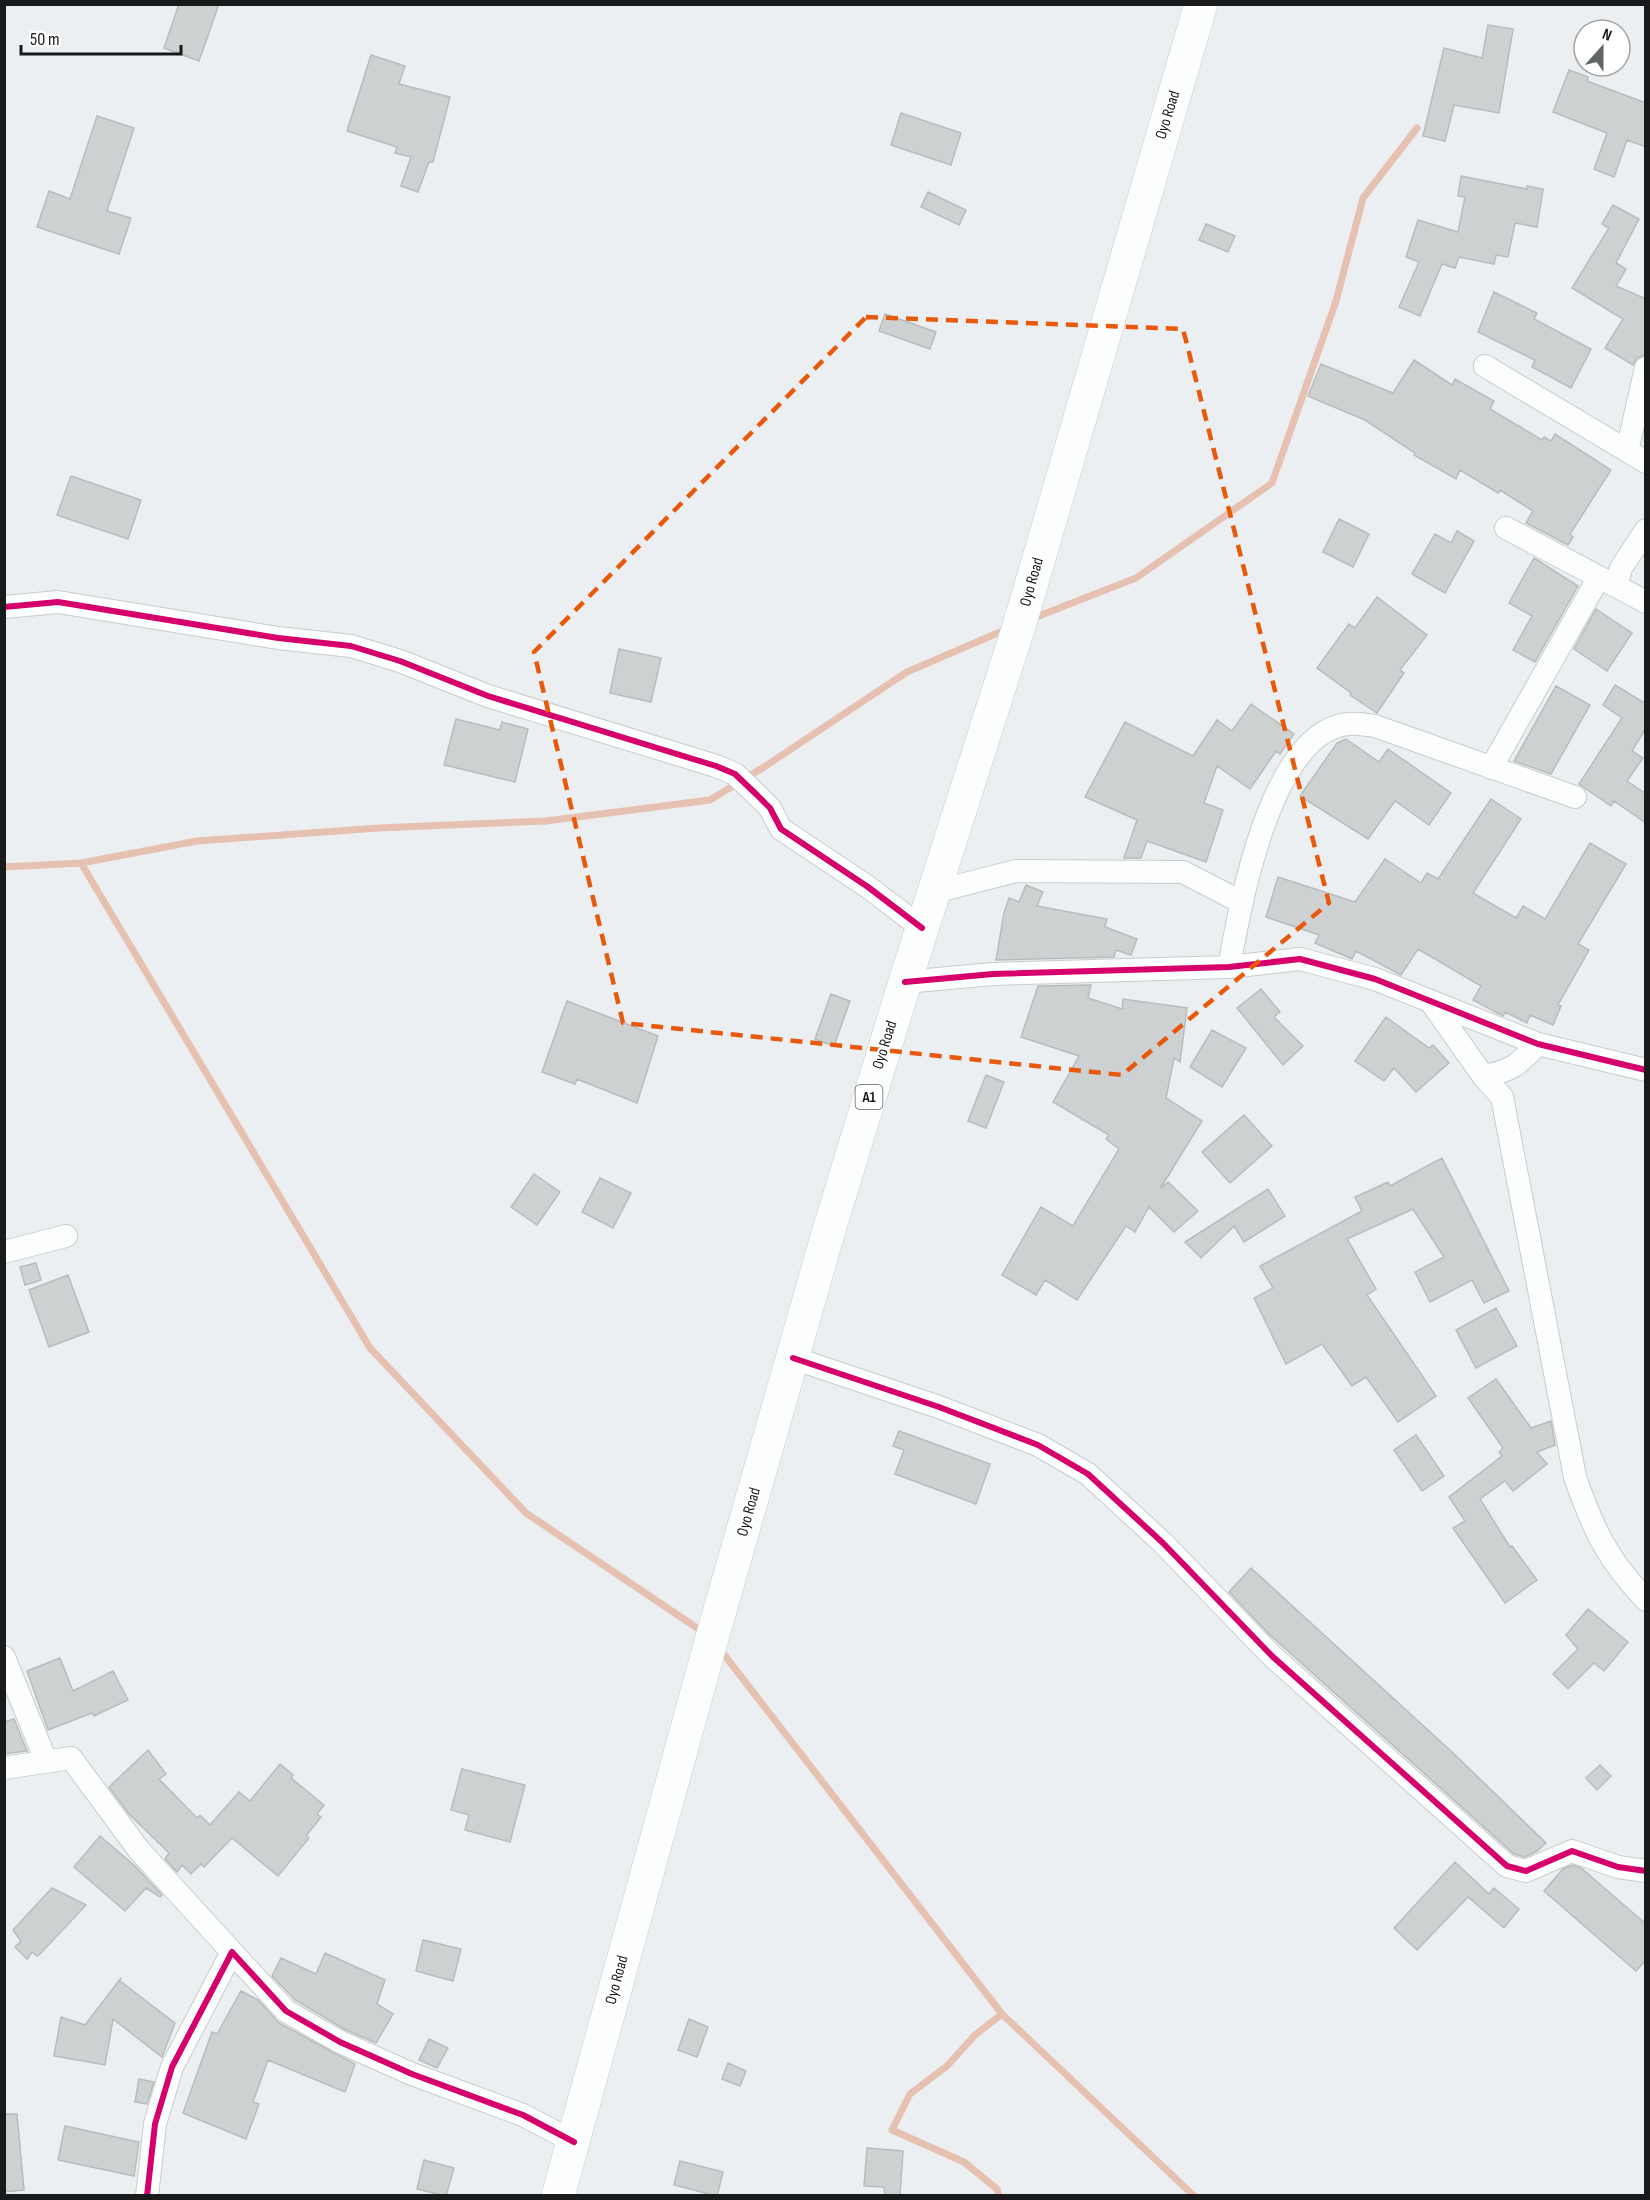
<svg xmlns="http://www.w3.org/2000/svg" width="1650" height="2200" font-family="'Sofia Sans Condensed',sans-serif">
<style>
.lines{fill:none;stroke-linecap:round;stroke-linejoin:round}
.stream{stroke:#e6c0b1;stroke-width:7}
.building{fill:#ced1d2;stroke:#b9bbbd;stroke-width:1.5}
.minor-casing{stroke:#c9cccd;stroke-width:24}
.trunk-casing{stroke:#c9cccd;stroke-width:34}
.minor{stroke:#fcfdfd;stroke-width:22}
.trunk{stroke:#fcfdfd;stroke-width:33}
.cycleway-casing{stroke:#fff;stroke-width:10}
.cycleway{stroke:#d6006c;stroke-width:6}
.marked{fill:none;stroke:#e8590c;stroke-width:4.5;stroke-dasharray:12 8;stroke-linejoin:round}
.labels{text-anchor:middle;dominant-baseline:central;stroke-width:4.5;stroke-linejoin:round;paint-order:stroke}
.shield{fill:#fff;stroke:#5d5f5f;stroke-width:1.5}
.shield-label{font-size:15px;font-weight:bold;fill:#181a1b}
.street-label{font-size:16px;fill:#181a1b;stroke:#fff}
</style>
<rect width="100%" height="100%" fill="#eceff1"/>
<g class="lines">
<path class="stream" d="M1031 619 1136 578 1272 483 1336 301 1363 198 1417 128
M81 863 370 1348 526 1513 703 1632
M4 867 81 863 197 841 379 828 546 821 710 800 764 767 907 672 1007 629
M719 1648 1002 2014 1194 2196
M999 2196 997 2189 964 2162 892 2130 910 2094 947 2066 975 2035 1002 2014"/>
</g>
<path class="building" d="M179 4H219L199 61 164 48Z
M1488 25 1513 29 1499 113 1454 105 1445 141 1423 136 1444 48 1482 58Z
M371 55 405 66 399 84 450 97 433 162H429L418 192 401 186 411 157 395 153 397 147 347 131Z
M1569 70 1588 77 1587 81 1646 103V147L1627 140 1614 177 1594 169 1607 133 1553 112Z
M901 113 961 133 951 165 891 145Z
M97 116 134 128 107 211 131 218 119 254 37 227 49 191 70 199Z
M1461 176 1527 189V186L1543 189 1537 227 1515 223 1508 257 1496 255 1494 264 1459 257 1455 268 1442 264 1420 316 1399 307 1419 262 1406 257 1418 220 1458 232 1465 197 1458 196Z
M928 192 966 210 959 225 921 207Z
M1613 205 1639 219 1616 263 1626 269 1616 286 1646 299V354L1637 358 1633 365 1605 348 1623 319 1572 288 1609 228 1602 224Z
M1206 224 1235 236 1228 252 1199 240Z
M1494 292 1537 313 1534 319 1591 349 1571 388 1532 367 1535 360 1478 332Z
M885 314 936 332 930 349 879 331Z
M1414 360 1452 385 1455 379 1494 401 1490 409 1542 440 1544 437 1551 441 1555 434 1611 470 1570 534 1573 537 1568 545 1526 523 1533 511 1500 490 1498 493 1460 470 1456 479 1414 455 1415 453 1365 420 1308 396 1321 364 1393 393Z
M71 476 141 500 128 539 57 515Z
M1339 519 1369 534 1353 567 1323 552Z
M1457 531 1474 541 1445 593 1412 574 1435 534 1451 543Z
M1534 558 1578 586 1535 662 1513 650 1532 616 1509 603Z
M1377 597 1427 635 1400 670 1404 673 1377 713 1350 695 1351 693 1317 668 1349 624 1355 628Z
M1596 609 1632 633 1607 671 1574 649Z
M619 649 661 658 651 702 610 693Z
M1615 685 1646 704V728L1632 751 1643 758 1627 781 1646 794V823L1614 801 1611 806 1579 784 1622 718 1603 705Z
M1556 686 1590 705 1551 774 1514 761Z
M1251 704 1294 734 1280 754 1276 751 1250 789 1217 766 1204 803 1223 810 1206 862 1147 841 1141 858H1124L1137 820 1085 797 1125 722 1193 756 1217 720 1232 731Z
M456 719 500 730 502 722 528 729 515 782 444 765Z
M1346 739 1379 762 1388 749 1451 793 1429 825 1395 801 1368 839 1300 796 1337 743Z
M1491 799 1521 819 1473 893 1516 918 1523 906 1545 919 1590 843 1626 864 1578 944 1589 950 1558 1005 1561 1006 1553 1025 1530 1015 1527 1023 1505 1012 1503 1016 1473 1000 1481 986 1418 949 1401 975 1356 951 1352 959 1350 958 1315 943 1319 935 1266 917 1278 877 1355 902 1385 859 1421 883 1427 873 1438 879Z
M1026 885 1043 892 1037 906 1107 919 1105 927 1137 939 1131 955 1116 950 1114 957 996 960 1004 913 1009 898 1019 902Z
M1091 985 1088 998 1122 1009 1123 999 1187 1008 1180 1062 1174 1058 1166 1098 1202 1121 1160 1189 1168 1182 1198 1211 1174 1232 1149 1207 1135 1232 1126 1226 1077 1300 1045 1280 1036 1295 1002 1275 1041 1207 1073 1226 1119 1149 1106 1139 1109 1135 1053 1102 1079 1056 1021 1037 1038 986Z
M1261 989 1280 1012 1274 1017 1303 1046 1283 1065 1237 1008Z
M831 994 850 1001 834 1046 815 1039Z
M567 1001 658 1036 637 1103 577 1079 575 1084 542 1072Z
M1386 1017 1429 1048 1433 1045 1449 1063 1416 1092 1394 1068 1384 1081 1355 1061Z
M1212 1030 1246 1048 1222 1087 1190 1067Z
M986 1075 1004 1082 986 1128 968 1121Z
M1244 1115 1272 1146 1230 1183 1202 1152Z
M1442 1158 1509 1291 1484 1303 1472 1280 1430 1302 1415 1272 1444 1257 1413 1209 1347 1239 1376 1289 1367 1295 1436 1396 1398 1422 1366 1377 1352 1386 1322 1344 1286 1364 1254 1298 1273 1288 1260 1266 1362 1211 1355 1197 1388 1182 1390 1186Z
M534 1174 560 1192 537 1225 511 1207Z
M600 1178 631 1193 613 1228 582 1212Z
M1268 1189 1285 1216 1244 1242 1234 1226 1201 1258 1185 1242Z
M36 1263 41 1280 25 1285 20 1267Z
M68 1275 89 1332 49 1347 29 1290Z
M1496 1308 1517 1346 1476 1368 1456 1330Z
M1496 1379 1531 1428 1551 1421 1555 1445 1537 1452 1547 1464 1513 1491 1505 1481 1480 1499 1510 1547 1512 1546 1537 1580 1505 1603 1453 1528 1465 1521 1449 1497 1502 1456 1499 1452 1503 1448 1468 1398Z
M899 1431 990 1464 976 1504 895 1474 904 1450 893 1446Z
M1416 1435 1444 1476 1422 1491 1394 1450Z
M1251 1568 1452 1752 1546 1843 1537 1851 1525 1857 1514 1854 1270 1635 1229 1592Z
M1588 1609 1628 1642 1604 1671 1594 1663 1568 1689 1553 1674 1578 1649 1566 1635Z
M60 1658 73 1691 113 1671 128 1700 94 1716 92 1713 48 1730 27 1671Z
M14 1719 27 1751 4 1754V1722Z
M148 1750 166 1774 159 1779 197 1818 200 1815 210 1825 239 1792 250 1801 280 1764 293 1775 291 1778 324 1805 317 1814 321 1817 306 1836 309 1838 278 1876 232 1838 204 1867 201 1864 191 1874 182 1865 177 1872 165 1859 169 1853 129 1814 109 1787Z
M1600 1765 1611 1776 1597 1790 1586 1778Z
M462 1769 525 1785 510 1842 465 1830 469 1815 451 1810Z
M100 1836 135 1866 162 1895 160 1897 146 1888 125 1911 74 1867Z
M1455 1862 1489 1894 1494 1888 1519 1909 1504 1928 1468 1897 1417 1950 1394 1928Z
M1573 1865 1581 1868 1646 1924V1960L1636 1971 1544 1891 1563 1869Z
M52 1888 86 1905 40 1954 37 1956 32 1952 27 1959 15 1947 21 1941 13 1930Z
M423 1940 461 1949 453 1981 416 1971Z
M325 1953 385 1980 377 2004 393 2014 376 2043 346 2030 295 2000 272 1976 281 1958 316 1974Z
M121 1978 120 1981 175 2023 162 2057 113 2019 105 2065 54 2056 61 2017 85 2025Z
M241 1991 258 2000 279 2023 355 2064 345 2092 268 2060 253 2102 259 2104 246 2139 183 2113 212 2032 217 2034Z
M689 2019 708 2027 697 2057 678 2050Z
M429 2039 448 2048 437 2068 419 2060Z
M728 2063 746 2071 740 2086 722 2079Z
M139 2079 154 2082 147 2104 135 2102Z
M4 2114H17L24 2190 4 2192Z
M65 2126 139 2142 134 2176 58 2160Z
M867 2148 903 2151 900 2196H885L884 2187 864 2186Z
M424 2160 454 2168 446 2196 417 2189Z
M680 2161 723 2172 717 2196 674 2185Z"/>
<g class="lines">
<defs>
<path id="minor" d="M1485 366 1646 462
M1627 451 1646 368
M1506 528 1646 602
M1616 586 1621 568 1646 530
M4 607 58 602 278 638 351 646 400 661 488 696 716 766 735 774 757 795 770 808 781 829 868 887 922 928
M1491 768 1599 577
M934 892 1016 871 1183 872 1241 902
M1229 967C1240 906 1270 734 1347 724 1356 723 1366 725 1375 726L1575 797
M905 982 993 974 1229 967 1300 959 1375 979 1538 1044 1646 1070
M1431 1002 1483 1076 1502 1097 1575 1477C1593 1529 1607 1559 1646 1600
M1483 1076C1512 1071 1518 1065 1538 1044
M4 1252 66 1236
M793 1358 939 1407 1038 1445 1088 1474 1163 1543 1272 1656 1507 1866 1526 1871 1572 1851 1618 1867 1646 1871
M4 1657 46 1761
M4 1768 71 1758 139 1850 232 1952
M147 2196 155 2124 172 2067 232 1952 286 2011 340 2042 412 2074 523 2115 574 2142"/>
<path id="trunk" d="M558 2196 712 1638 829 1230 905 982 1020 623 1201 4"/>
</defs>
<use href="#minor" class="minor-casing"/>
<use href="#trunk" class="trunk-casing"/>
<use href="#minor" class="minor"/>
<use href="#trunk" class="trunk"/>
<defs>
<path id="cycleway" d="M4 607 58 602 278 638 351 646 400 661 488 696 716 766 735 774 757 795 770 808 781 829 868 887 922 928
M905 982 993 974 1229 967 1300 959 1375 979 1538 1044 1646 1070
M793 1358 939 1407 1038 1445 1088 1474 1163 1543 1272 1656 1507 1866 1526 1871 1572 1851 1618 1867 1646 1871
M147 2196 155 2124 172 2067 232 1952 286 2011 340 2042 412 2074 523 2115 574 2142"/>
</defs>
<use href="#cycleway" class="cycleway-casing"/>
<use href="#cycleway" class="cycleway"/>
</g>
<path class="marked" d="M866 317 1183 329 1329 903 1122 1075 623 1023 534 652Z"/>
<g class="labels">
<rect class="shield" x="855.5" y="1085" width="27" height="24" rx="4.5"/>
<g class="shield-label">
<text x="869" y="1097">A1</text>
</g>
<g class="street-label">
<text transform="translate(1168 115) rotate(-73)">Oyo Road</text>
<text transform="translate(1032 582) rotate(-74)">Oyo Road</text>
<text transform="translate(885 1045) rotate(-73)">Oyo Road</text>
<text transform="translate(749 1512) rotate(-74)">Oyo Road</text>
<text transform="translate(617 1980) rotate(-75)">Oyo Road</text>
</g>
</g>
<rect width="1650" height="2200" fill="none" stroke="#181a1b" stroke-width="12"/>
<g transform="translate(1602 48) rotate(21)"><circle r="28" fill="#ffffff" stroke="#a3a3a4" stroke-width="1.5"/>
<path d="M0-4.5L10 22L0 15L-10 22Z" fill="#626566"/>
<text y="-9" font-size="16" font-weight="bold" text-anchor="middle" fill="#181a1b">N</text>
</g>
<path d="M21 45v9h160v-9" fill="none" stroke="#181a1b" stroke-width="3"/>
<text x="30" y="45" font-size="18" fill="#181a1b" stroke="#ffffff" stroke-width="4.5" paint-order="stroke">50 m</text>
</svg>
